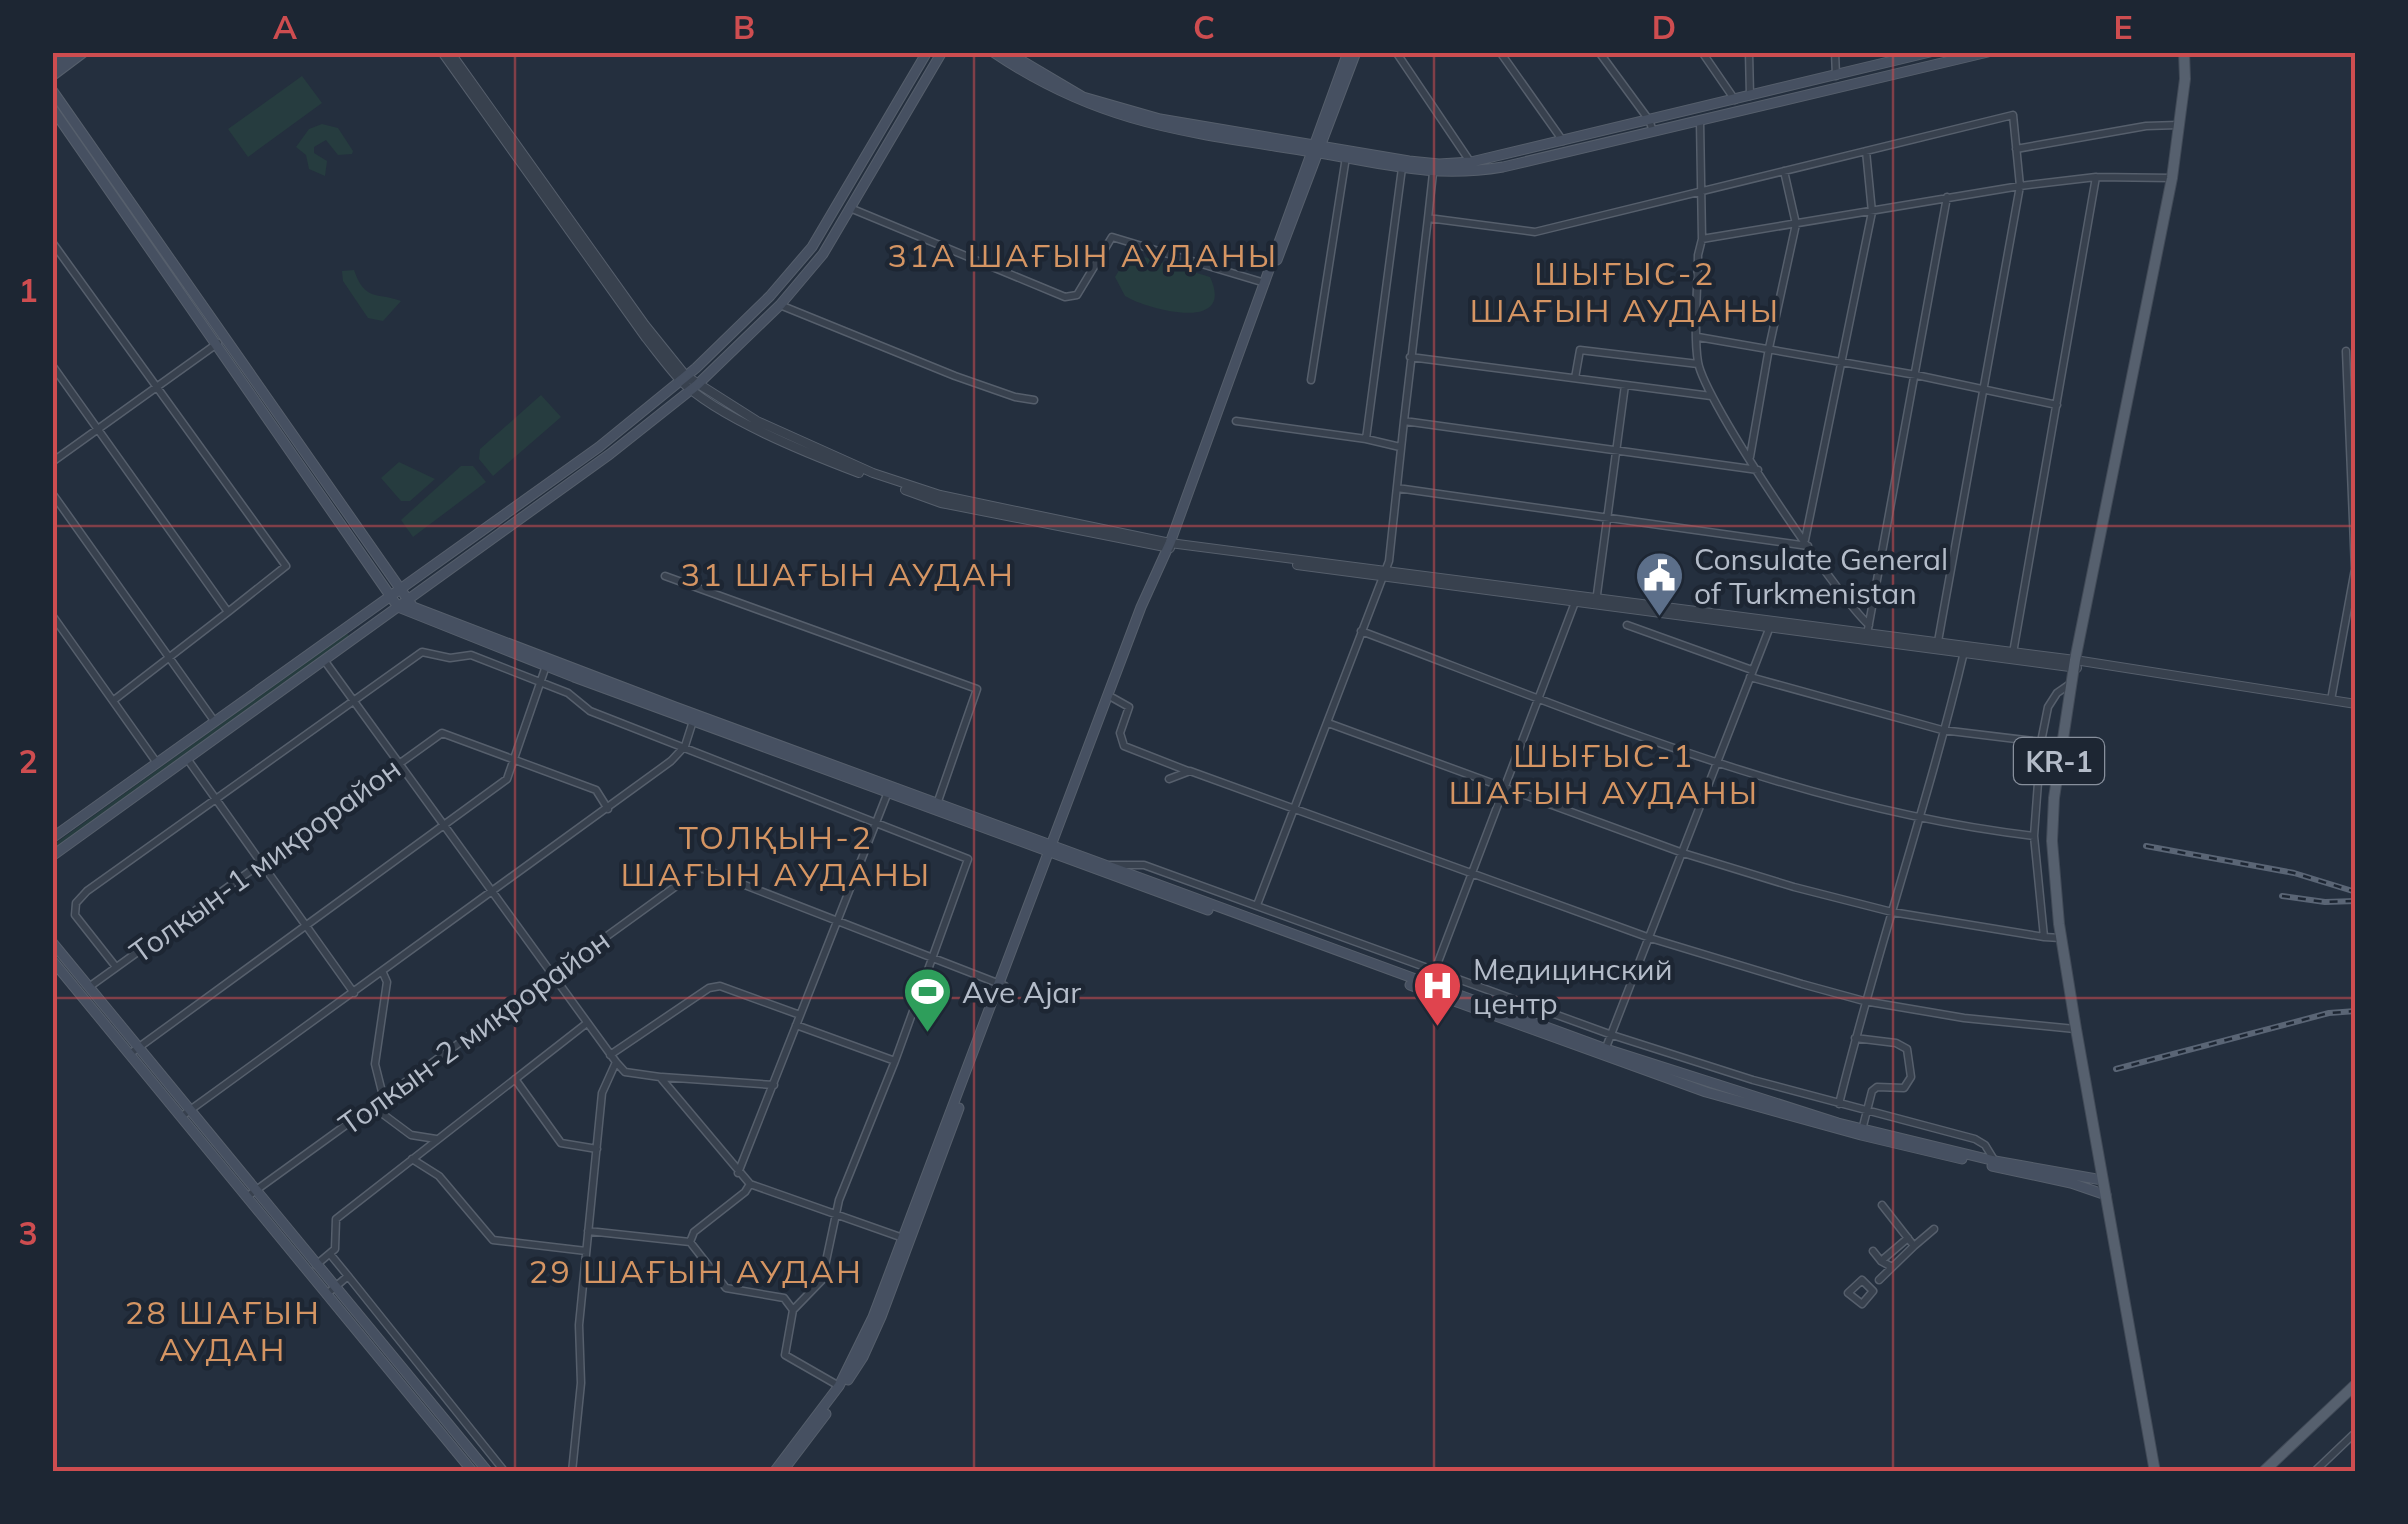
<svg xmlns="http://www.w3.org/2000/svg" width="2408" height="1524" font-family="Mulish,sans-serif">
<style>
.green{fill:#263c3f}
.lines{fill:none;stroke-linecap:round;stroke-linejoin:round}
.minor-casing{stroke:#565f6c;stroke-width:9}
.tertiary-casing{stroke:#565f6c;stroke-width:10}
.secondary-casing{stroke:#565f6c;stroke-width:11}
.primary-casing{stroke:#414a57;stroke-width:12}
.minor{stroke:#38414e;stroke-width:6}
.tertiary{stroke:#38414e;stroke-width:8}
.secondary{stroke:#465061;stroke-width:9}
.primary{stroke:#56606e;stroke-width:10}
.rail-casing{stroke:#5a6575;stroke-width:6}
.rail{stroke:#1d2633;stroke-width:2.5;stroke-dasharray:8;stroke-linecap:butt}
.grid{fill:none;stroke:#ce4d50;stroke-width:2.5;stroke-opacity:0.55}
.labels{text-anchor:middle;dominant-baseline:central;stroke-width:9;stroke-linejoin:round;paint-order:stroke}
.shield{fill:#1d2633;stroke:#878f9c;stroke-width:2.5}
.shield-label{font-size:28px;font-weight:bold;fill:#b4bcc9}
.poi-label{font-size:30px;fill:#b4bcc9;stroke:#1d2633;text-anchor:start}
.street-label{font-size:30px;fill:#b4bcc9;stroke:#1d2633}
.neighbourhood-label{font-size:32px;letter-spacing:2.5px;fill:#d59563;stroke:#1d2633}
.neatline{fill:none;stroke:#ce4d50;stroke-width:4}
.grid-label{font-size:32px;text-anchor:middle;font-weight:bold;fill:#ce4d50}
</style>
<rect width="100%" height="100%" fill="#242f3e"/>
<path class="green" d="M302 76 322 103 248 157 228 129Z
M322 124 338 128 353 151 352 154 338 155 326 140 314 147V153L327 161 325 176 309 169 306 155 296 147 309 129Z
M1138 255 1210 277C1236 333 1148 310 1125 296L1115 277 1126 259Z
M354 270C365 302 377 292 401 301L383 321 368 318 343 281 342 271Z
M541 395 561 417 493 476 479 459 480 449Z
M399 462 435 479 410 501H401L381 478Z
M461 466H473L486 482 413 537 401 520Z
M347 633 349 637 53 851V845Z"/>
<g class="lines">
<defs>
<path id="minor" d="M1396 52 1471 163
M1500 52 1563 141
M1599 52 1649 120 1653 131
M1702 52 1735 100
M1749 52 1750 96
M1835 52 1836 76
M1700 121 1702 239 1698 255C1698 286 1693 333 1698 362 1704 401 1837 596 1869 625
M2016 149 2146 126 2178 125
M850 208 1065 297 1077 295 1112 237 1265 283
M1428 218 1433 173
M1702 239 2020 186 2096 177 2172 178
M52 242 286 566 228 612
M780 305 955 376 1015 397 1034 400
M1698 337 1916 375 2057 405
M1410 357 1711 396
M52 365 228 612 114 700
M1575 378 1580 350 1698 364
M1311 380 1346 157
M1236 421 1366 439 1400 447
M1404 421 1428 218 1535 232 2013 115 2020 186 1937 647
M1366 439 1402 168
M1750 457 1769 348 1796 224 1784 171
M52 462 218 343
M1397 488 1808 546
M52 493 215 722
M1805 540 1872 212 1866 151
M665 576 977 689 937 804
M1596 602 1625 385
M52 615 157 763
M1627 625 1752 670
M1868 629 1947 197
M1361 631C1579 713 1801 809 2034 836
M2013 653 2096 177
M324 660 616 1062 625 1072 660 1077 750 1184 903 1238
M1750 677 1942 730 2041 742
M1113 698 1129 707 1120 733 1124 746 1188 771
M2331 700 2355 569 2346 351
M1328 723 1683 853 1794 887 1892 912 2044 937
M188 760 354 993
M1169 779 1190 771 1650 938 1802 984 1864 1001 1964 1018 2075 1029
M1110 865H1144L1612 1035 1753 1080 1975 1139 1985 1145 1996 1163
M1257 905 1389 561 1404 421 1758 470
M2061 938 2044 937 2034 836 2041 742 2048 707 2057 693 2070 684
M116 967 75 915 76 903 87 891 422 652 450 658 471 655 568 693 590 711 968 859 895 1061 839 1200 822 1280 793 1310
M1435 970 1577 597
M383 973 387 982 375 1064 383 1096
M89 987 442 733 596 790 608 809
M796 1025 895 1061
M1855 1038 1896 1043 1907 1049 1911 1077 1904 1088 1877 1087 1872 1091 1862 1130
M1605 1050 1771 624
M131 1053 507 779 547 663
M610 1055 709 988 720 986 800 1015
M662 1077 774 1085
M515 1079 561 1143 597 1149
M1839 1104C1876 952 1928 804 1964 652
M372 1106 411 1135 436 1139
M182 1116 671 761 685 746 693 721
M412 1159 439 1176 493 1240 586 1251
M738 1173 888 792
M248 1196 701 868 1005 986
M1882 1205 1914 1246 1934 1229
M588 1231 690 1242 726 1288 784 1298 793 1310 785 1355 839 1386
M690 1242 694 1232 745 1192 750 1184
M1873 1251 1881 1261 1892 1267
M330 1254 348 1276
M1881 1261 1908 1238
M316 1265 335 1249 336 1219 587 1023
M1862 1280 1873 1291 1862 1304 1848 1293Z
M1879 1280 1914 1246
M328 1293 348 1276 505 1472
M572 1472 581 1383 579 1325 602 1093 616 1062
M2314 1472 2356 1432"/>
<path id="tertiary" d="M442 52 646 338C657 352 668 367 680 380 718 418 809 454 859 473
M450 52 645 325 686 376 757 421 873 473 940 495 1170 543 2075 660 2356 704
M905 490 941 503 1170 548
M1297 565 2077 668"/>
<path id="secondary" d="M993 52C1101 125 1188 132 1313 152 1383 163 1431 179 1503 167L1988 52
M1007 52 1083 97 1160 119 1409 161 1439 164 1471 162 1930 52
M52 67 72 52
M52 76 84 52
M52 90 413 607 675 707 1606 1049 1838 1123 1995 1161 2102 1180
M52 108 398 607 574 677 1208 910
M1277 260 1356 52
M52 838 599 447 696 368 770 296 812 247 927 52
M52 856 610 454 697 385 780 305 823 254 942 52
M52 942 488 1472
M52 960 473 1472
M1410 985 1706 1092 1861 1135 1962 1159
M1992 1166 2071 1183 2106 1195
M848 1380 863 1357 881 1317 959 1108
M774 1472 839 1386 873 1317 1141 607 1170 543 1348 52
M782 1472 826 1414"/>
<path id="primary" d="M2155 1472 2076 1029 2059 924 2052 841 2054 798 2075 660 2172 178 2185 79 2184 52
M2263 1472 2356 1384"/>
</defs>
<use href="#minor" class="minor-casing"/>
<use href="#tertiary" class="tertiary-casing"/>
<use href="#secondary" class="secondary-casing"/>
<use href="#primary" class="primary-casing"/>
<use href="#minor" class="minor"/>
<use href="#tertiary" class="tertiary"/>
<use href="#secondary" class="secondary"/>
<use href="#primary" class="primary"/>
<defs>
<path id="rail" d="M2146 846 2294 873 2356 892
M2282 896 2325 902 2356 901
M2116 1069 2329 1013 2356 1011"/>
</defs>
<use href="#rail" class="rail-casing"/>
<use href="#rail" class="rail"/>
</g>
<path class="grid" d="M515 52V1472M974 52V1472M1434 52V1472M1893 52V1472M52 526H2356M52 998H2356"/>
<defs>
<symbol id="civic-pin" viewBox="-11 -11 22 30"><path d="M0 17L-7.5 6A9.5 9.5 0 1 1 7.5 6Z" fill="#5c6f8a" stroke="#1d2633"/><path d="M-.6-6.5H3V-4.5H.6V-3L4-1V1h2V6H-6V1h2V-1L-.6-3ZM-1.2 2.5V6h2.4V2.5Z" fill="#fff"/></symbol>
<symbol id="hospital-pin" viewBox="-11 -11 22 30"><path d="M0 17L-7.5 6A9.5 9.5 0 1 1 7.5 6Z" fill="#e0444e" stroke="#1d2633"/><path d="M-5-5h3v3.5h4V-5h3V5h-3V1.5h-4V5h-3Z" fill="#fff"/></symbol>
<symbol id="stadium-pin" viewBox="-11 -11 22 30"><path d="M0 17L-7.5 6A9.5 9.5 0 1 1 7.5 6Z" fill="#2e9e5b" stroke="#1d2633"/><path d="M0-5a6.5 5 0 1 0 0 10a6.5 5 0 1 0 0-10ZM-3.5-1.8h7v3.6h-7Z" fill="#fff"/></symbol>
</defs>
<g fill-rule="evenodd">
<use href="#civic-pin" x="1632" y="548" width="55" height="75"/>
<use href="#hospital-pin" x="1410" y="958" width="55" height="75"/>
<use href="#stadium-pin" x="900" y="964" width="55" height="75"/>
</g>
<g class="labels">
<rect class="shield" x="2014" y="738" width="90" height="46" rx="8"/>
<g class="shield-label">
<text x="2059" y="761">KR-1</text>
</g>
<g class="poi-label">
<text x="1694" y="559">Consulate General<tspan x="1694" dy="34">of Turkmenistan</tspan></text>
<text x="1473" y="969">Медицинский<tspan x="1473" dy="34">центр</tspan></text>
<text x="962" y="992">Ave Ajar</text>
</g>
<g class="street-label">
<text transform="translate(265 860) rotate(-36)">Толкын-1 микрорайон</text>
<text transform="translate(474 1032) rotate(-36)">Толкын-2 микрорайон</text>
</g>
<g class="neighbourhood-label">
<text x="1083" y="255">31А ШАҒЫН АУДАНЫ</text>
<text x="1625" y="273">ШЫҒЫС-2<tspan x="1625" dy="37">ШАҒЫН АУДАНЫ</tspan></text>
<text x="848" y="574">31 ШАҒЫН АУДАН</text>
<text x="1604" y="755">ШЫҒЫС-1<tspan x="1604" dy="37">ШАҒЫН АУДАНЫ</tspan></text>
<text x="776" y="837">ТОЛҚЫН-2<tspan x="776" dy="37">ШАҒЫН АУДАНЫ</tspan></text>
<text x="696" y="1271">29 ШАҒЫН АУДАН</text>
<text x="223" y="1312">28 ШАҒЫН<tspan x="223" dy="37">АУДАН</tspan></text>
</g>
</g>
<rect width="2408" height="1524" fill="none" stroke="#1d2633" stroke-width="110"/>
<rect x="55" y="55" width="2298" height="1414" class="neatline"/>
<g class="grid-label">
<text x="285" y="39">A</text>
<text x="744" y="39">B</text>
<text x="1204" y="39">C</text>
<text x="1664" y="39">D</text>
<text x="2123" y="39">E</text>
<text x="28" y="302">1</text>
<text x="28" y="773">2</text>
<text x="28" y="1245">3</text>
</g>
</svg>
